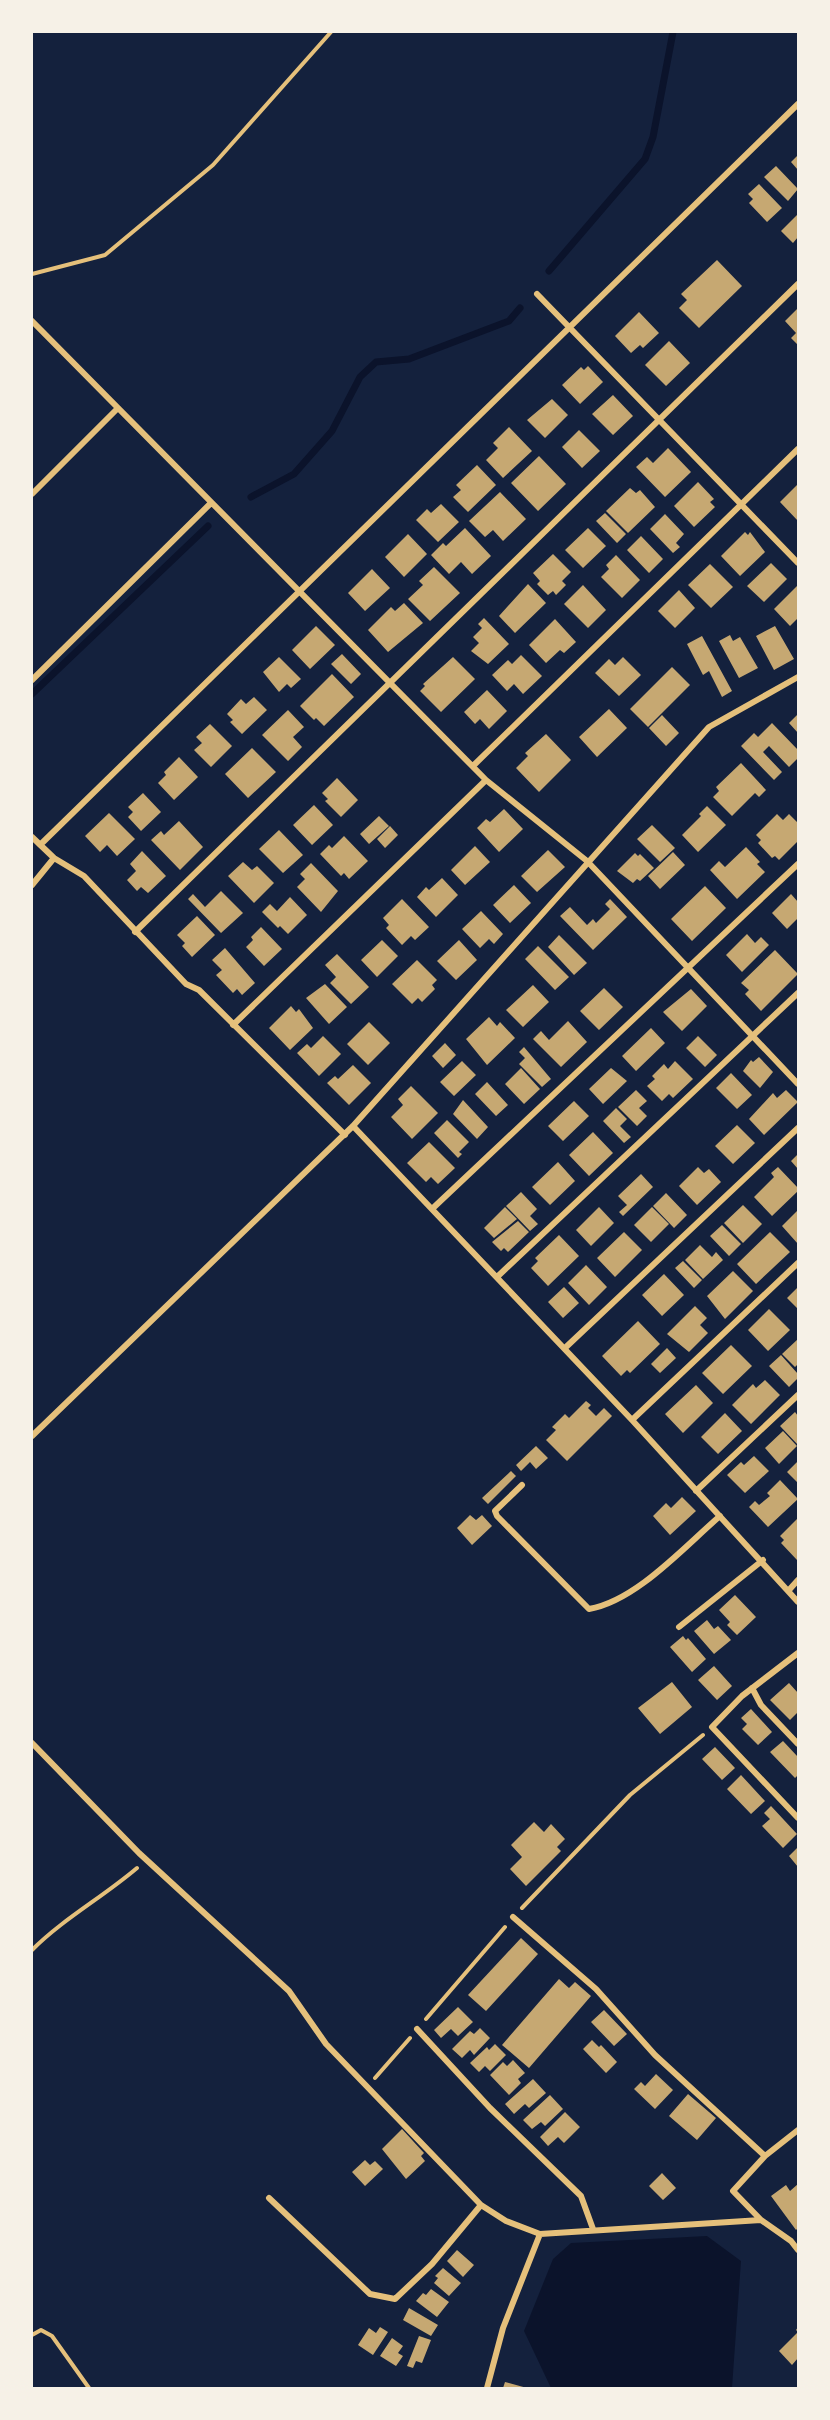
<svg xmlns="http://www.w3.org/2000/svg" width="830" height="2420" font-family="Montserrat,sans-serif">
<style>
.water{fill:#0b132b}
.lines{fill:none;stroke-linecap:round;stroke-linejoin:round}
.stream{stroke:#0b132b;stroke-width:7}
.building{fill:#c6a872}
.path{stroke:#e5c07b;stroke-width:4}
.minor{stroke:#e5c07b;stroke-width:6}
</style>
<rect width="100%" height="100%" fill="#14213d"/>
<path class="water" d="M707 2236 741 2261 732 2388H551L524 2331 553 2259 571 2243Z"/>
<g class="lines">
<path class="stream" d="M549 271 645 159 653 137 673 32
M251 497 294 474 332 431 360 377 376 362 409 359 509 321 520 308
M32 694 208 526"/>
</g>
<path class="building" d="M798 155V170L791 162Z
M776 166 798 189 788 201 764 177Z
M759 184 782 208 767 222 749 203 753 199 748 194Z
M798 214V237L793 243 781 231Z
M717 260 742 286 699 328 679 308 687 300 681 294Z
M798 308V345L791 338 796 333 785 321Z
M639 312 659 333 643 348 640 345 631 353 615 336Z
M669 341 690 363 666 386 645 365Z
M588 366 603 382 580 404 562 385 581 367 584 370Z
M613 395 633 416 613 435 592 414Z
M552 399 568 415 545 438 527 420Z
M509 427 532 451 503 478 486 460 498 448 493 443Z
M579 430 600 451 582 468 562 447Z
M668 448 691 472 665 497 636 467 647 457 653 463Z
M539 456 566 484 538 511 511 483Z
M477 465 496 485 468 512 453 497 461 490 456 485Z
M698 482 714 499 710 502 715 507 694 527 674 506Z
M798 484V521L780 502Z
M630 488 636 493 640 490 655 507 628 533 606 511Z
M500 492 526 519 503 541 493 530 485 537 469 521Z
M441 504 459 522 438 542 416 520 427 509 431 513Z
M605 513 626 534 617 543 596 521Z
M665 514 684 534 676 543 680 547 673 553 650 529Z
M465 528 491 556 472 574 461 562 449 574 431 555 443 543 446 546Z
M588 528 606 546 583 568 565 550Z
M745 532 748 535 750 532 765 552 740 576 721 556Z
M408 534 427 554 404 577 385 557Z
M641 536 663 559 649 573 627 550Z
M553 554 571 572 562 581 566 585 556 595 553 591 548 595 537 584 540 581 533 573Z
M616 555 640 580 622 598 601 577 609 569 606 565Z
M771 563 787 579 764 602 747 586Z
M710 564 733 587 711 608 688 585Z
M434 567 460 593 430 621 408 599 423 585 419 581Z
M372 569 390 588 365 611 348 593Z
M528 584 546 603 515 633 499 616Z
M583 585 606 610 588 628 564 604Z
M798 585V618L790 626 774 609Z
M679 590 695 608 675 628 658 611Z
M404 603 423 623 388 652 368 630 391 607 395 611Z
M484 618 509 644 488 664 471 651 479 643 473 637 482 628 478 624Z
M555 619 576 642 564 653 560 650 546 663 529 645Z
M316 626 335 645 310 669 292 650Z
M775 626 794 659 774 670 756 636Z
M730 635 733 641 740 637 758 668 739 678 719 641Z
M702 636 732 691 722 697 709 671 703 675 687 644Z
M342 654 361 674 351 684 331 664Z
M521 655 542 676 523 694 514 684 507 691 492 675 508 660 512 664Z
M279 657 301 679 291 688 287 684 279 692 263 672Z
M453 657 475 679 441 712 420 691 425 686 423 684Z
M623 657 641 675 619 696 595 673 609 659 615 665Z
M672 667 690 685 648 727 630 709Z
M332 674 354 697 324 726 316 718 314 720 300 706Z
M487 690 507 711 489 729 480 719 475 724 464 712Z
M254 697 267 710 242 734 230 722 233 720 227 714 241 699 246 704Z
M609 709 627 728 597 757 579 737Z
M288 710 304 727 293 737 302 747 288 761 262 735Z
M798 714V733L789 723Z
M662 715 679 733 666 746 649 728Z
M772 723 798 750V758L789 767 769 746 763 752 782 772 774 780 741 746 754 733 758 737Z
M210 724 232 746 211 767 194 750 202 743 196 737Z
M546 734 571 760 539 792 516 768 528 756 525 753Z
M252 748 276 772 248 798 225 774Z
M179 757 198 777 174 800 158 783 166 775 164 772Z
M741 763 766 790 759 797 755 793 732 816 713 797 719 791 716 787Z
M337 778 358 800 341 817 325 801 328 799 322 793Z
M143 793 161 812 141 831 128 817 133 812 128 807Z
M314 805 333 825 312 845 293 825Z
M707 806 726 825 698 852 682 835 701 816 699 814Z
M504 809 523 829 499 852 477 828 486 819 490 822Z
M109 813 135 839 117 856 107 845 100 852 85 836Z
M777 814 783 820 789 814 798 823V841L779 860 775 856 772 858 758 843 761 840 756 835Z
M379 816 389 826 369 844 360 834Z
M179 821 203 847 180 870 151 840 161 831 164 835Z
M652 825 675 848 660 862 637 839Z
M390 826 398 835 385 848 377 839Z
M279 830 303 855 283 873 259 849Z
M344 836 368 861 349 879 344 873 341 876 320 854 329 845 332 848Z
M475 846 490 862 465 885 451 870Z
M746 847 760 862 757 864 765 872 737 899 710 870 719 861 725 867Z
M548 850 565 867 537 892 521 876Z
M142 851 166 876 148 893 141 887 137 891 127 880 136 871 130 864Z
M673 852 685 865 660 889 648 876Z
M635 853 638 856 640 854 654 868 640 881 637 879 633 883 617 871Z
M243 862 252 870 257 866 274 883 254 903 228 876Z
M311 863 338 891 321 912 297 887 305 879 300 874Z
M442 878 458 895 436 917 417 897 426 887 429 890Z
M514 885 531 903 510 923 493 905Z
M705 886 726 908 692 941 671 919Z
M221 891 243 913 221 933 188 899 193 894 205 907Z
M791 894 798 902V918L787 929 772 913Z
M290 897 307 915 288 934 280 926 278 928 262 912 270 904 277 911Z
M402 899 429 927 415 940 411 936 402 945 386 928 389 925 383 918Z
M610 899 627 917 593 950 560 916 570 907 587 925 593 919 596 923 610 909 605 904Z
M481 911 503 934 494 944 489 939 480 948 462 929Z
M197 916 215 935 192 957 182 946 185 943 177 935Z
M261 927 282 949 264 966 246 947 253 940 251 937Z
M747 934 755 943 761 937 769 945 742 972 726 955Z
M559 935 587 963 574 975 548 947Z
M382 940 398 956 377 977 361 960Z
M459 940 477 960 456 980 437 961Z
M538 946 569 977 555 990 525 959Z
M225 948 255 983 242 995 237 989 233 993 216 975 222 970 212 960Z
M775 950 798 974 761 1011 745 994 749 990 741 983Z
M337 954 369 987 351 1004 330 983 336 977 325 965Z
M417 960 437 980 432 985 435 989 422 1002 418 998 412 1004 392 984Z
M325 984 347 1007 329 1024 306 998Z
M533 985 549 1002 523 1027 506 1010Z
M604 988 623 1007 599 1030 580 1011Z
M691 989 707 1006 682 1031 663 1012Z
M291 1006 296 1012 299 1009 313 1028 290 1050 269 1028Z
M489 1017 497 1026 500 1022 515 1038 487 1065 466 1039Z
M568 1021 587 1042 561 1067 533 1039 541 1031 549 1040Z
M369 1022 390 1043 368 1065 347 1044Z
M651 1028 665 1043 636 1071 622 1056Z
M323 1036 341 1054 319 1076 297 1053 307 1044 311 1048Z
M698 1036 717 1055 705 1067 686 1048Z
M445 1043 456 1055 443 1068 432 1056Z
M524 1047 551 1079 542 1087 519 1064 525 1058 519 1052Z
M759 1057 773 1072 760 1088 743 1071 751 1060 753 1062Z
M462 1061 476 1075 454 1096 440 1082Z
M675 1061 693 1079 673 1098 669 1094 662 1101 647 1086 655 1079 652 1076 664 1064 668 1069Z
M353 1065 371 1083 349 1105 327 1083 335 1076 338 1079Z
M521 1068 540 1089 524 1104 505 1084Z
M611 1068 627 1081 603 1104 589 1089Z
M731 1073 752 1095 737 1109 716 1088Z
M487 1082 508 1105 496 1116 475 1094Z
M411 1086 438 1113 412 1139 391 1117 403 1105 398 1099Z
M636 1090 647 1101 639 1108 647 1116 637 1126 618 1107Z
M786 1090 798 1102 764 1135 749 1119 773 1093 777 1098Z
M463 1100 488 1127 477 1139 453 1114Z
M574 1101 589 1116 563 1141 548 1126Z
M616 1108 627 1119 620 1126 631 1137 624 1143 603 1121Z
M447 1120 469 1142 459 1152 462 1154 458 1158 434 1133Z
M737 1125 755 1143 733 1164 715 1146Z
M593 1132 613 1153 589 1176 569 1155Z
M429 1142 455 1168 438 1184 431 1177 426 1182 407 1163Z
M798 1154V1169L791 1161Z
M558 1162 575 1181 550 1205 532 1187Z
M698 1167 704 1173 709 1169 721 1182 697 1205 679 1186Z
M778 1167 798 1188V1191L772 1216 754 1197 774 1177 771 1173Z
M641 1174 653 1187 623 1216 619 1212 627 1205 618 1196Z
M521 1192 537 1209 530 1216 538 1224 530 1231 506 1206Z
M666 1193 687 1215 674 1228 653 1206Z
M743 1205 762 1224 743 1243 724 1223Z
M505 1207 517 1219 494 1238 484 1228Z
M599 1207 614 1223 591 1246 576 1230Z
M652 1207 669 1224 651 1242 634 1225Z
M798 1210V1244L782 1226Z
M518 1221 529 1232 508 1252 504 1248 501 1251 492 1242Z
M722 1225 741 1244 729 1256 710 1236Z
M624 1232 642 1250 615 1277 597 1258Z
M770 1232 790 1252 756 1284 737 1264Z
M559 1235 579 1256 548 1286 531 1268 538 1261 535 1258Z
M700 1245 712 1257 716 1252 723 1260 703 1279 685 1260Z
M683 1261 702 1280 694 1288 675 1268Z
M586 1265 607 1287 589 1305 568 1283Z
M733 1271 753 1291 725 1319 707 1296Z
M664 1274 684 1295 662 1316 642 1295Z
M564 1287 579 1303 563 1318 548 1302Z
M798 1287V1309L787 1298Z
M695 1306 707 1318 700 1325 708 1333 689 1352 667 1334Z
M769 1309 790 1330 768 1351 748 1330Z
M638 1321 660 1344 630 1373 627 1370 621 1376 602 1356Z
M798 1339V1364L795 1367 782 1354Z
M731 1345 752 1366 723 1394 702 1373Z
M667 1348 676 1358 660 1373 651 1364Z
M781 1355 798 1374V1378L789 1387 769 1366Z
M765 1380 780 1395 751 1424 732 1405 753 1384 756 1388Z
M696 1385 713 1403 683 1433 665 1414Z
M586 1401 591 1405 588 1408 596 1416 604 1408 612 1416 567 1461 546 1440 556 1430 552 1427 565 1414 569 1418Z
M795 1412 798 1416V1445L780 1426Z
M725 1413 742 1431 718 1454 701 1437Z
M783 1431 797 1446 779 1464 765 1448Z
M536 1446 548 1458 536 1469 530 1462 521 1471 516 1465Z
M754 1456 769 1471 745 1493 727 1475 741 1462 744 1465Z
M798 1461V1483L787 1472Z
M511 1471 516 1476 488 1504 482 1498Z
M780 1480 798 1499 768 1527 749 1507 755 1501 759 1505 770 1496 767 1493Z
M682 1497 696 1511 670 1535 653 1516 666 1503 671 1508Z
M470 1515 476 1520 482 1515 492 1526 472 1545 457 1528Z
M798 1518V1558L797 1560 781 1543 784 1540 780 1536Z
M735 1595 756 1617 737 1635 727 1625 730 1622 719 1610Z
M707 1620 714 1629 718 1626 731 1640 714 1654 694 1631Z
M683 1636 686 1640 688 1638 706 1659 692 1672 670 1647Z
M714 1666 732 1686 717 1700 698 1680Z
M672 1682 692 1707 660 1734 638 1708Z
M789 1683 798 1693V1712L790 1720 770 1700Z
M751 1709 772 1732 758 1745 742 1729 747 1724 741 1718Z
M783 1741 798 1757V1775L795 1778 770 1752Z
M715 1747 735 1768 722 1780 702 1759Z
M741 1775 765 1801 751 1814 727 1789Z
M771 1806 797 1834 783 1848 762 1826 770 1819 764 1813Z
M534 1822 544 1832 551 1824 565 1839 557 1847 561 1851 526 1886 510 1869 522 1857 511 1845Z
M798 1847V1867L789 1856Z
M521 1938 538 1954 486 2011 468 1995Z
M559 1979 569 1988 575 1982 591 1996 529 2068 502 2045Z
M458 2007 473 2022 458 2036 451 2029 441 2038 434 2030Z
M604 2010 627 2034 614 2046 591 2022Z
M480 2028 490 2038 474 2055 470 2050 462 2058 452 2049 470 2031 474 2034Z
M592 2040 599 2047 601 2045 617 2062 606 2073 583 2049Z
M495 2044 506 2055 490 2071 485 2066 479 2072 470 2063 487 2047 489 2050Z
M513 2060 525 2073 518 2079 521 2083 509 2095 490 2075 503 2062 507 2066Z
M656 2074 673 2090 655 2109 634 2089 641 2082 645 2086Z
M533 2079 546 2093 529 2108 525 2104 514 2114 505 2104Z
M688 2094 716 2118 697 2140 669 2116Z
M550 2095 563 2109 545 2126 541 2122 532 2129 523 2120Z
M565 2112 580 2127 564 2143 558 2137 548 2146 540 2137Z
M402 2129 424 2153 421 2156 425 2161 406 2179 382 2149Z
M365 2160 370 2165 375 2161 383 2169 365 2186 352 2172Z
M662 2173 676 2188 663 2200 649 2186Z
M798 2184V2228L796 2230 771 2196 786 2185 790 2191Z
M457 2250 474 2265 463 2277 447 2261Z
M443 2268 461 2283 449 2296 434 2283 438 2278 435 2276Z
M431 2289 449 2302 437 2317 416 2301 423 2293 426 2295Z
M409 2308 438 2325 431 2336 403 2320Z
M380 2327 388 2332 373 2355 358 2345 369 2328 376 2333Z
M798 2327V2358L792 2365 779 2351 798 2332 796 2330Z
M419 2336 431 2340 422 2363 416 2361 413 2368 407 2366Z
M392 2338 403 2346 398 2353 403 2356 396 2366 380 2356Z
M505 2382 527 2388H503Z"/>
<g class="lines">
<path class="path" d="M32 274 105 255 213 165 331 32
M522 1908 630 1795 703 1735
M32 1950C63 1919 103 1897 137 1868
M426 2019 505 1927
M375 2078 410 2038
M32 2335 41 2330 52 2336 89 2388"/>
<path class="minor" d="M537 294 798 563
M32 321 486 780 587 861 798 1084
M32 494 117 409
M32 680 211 503
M474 765 798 449
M32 837 54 858 84 876 186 984 199 990 345 1135
M40 845 798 104
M32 885 54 858
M135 932 798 284
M233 1025 486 780
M353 1126 632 1420 798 1602
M432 1209 798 864
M497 1277 798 993
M565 1348 798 1128
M632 1420 798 1263
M32 1436 353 1126 709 727 798 677
M522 1485 495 1511 497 1516 589 1609C636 1601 684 1547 720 1516
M696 1491 798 1395
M789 1590 798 1580
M679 1627 763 1560
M798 1653 742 1696 712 1727 798 1818
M752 1688 761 1705 798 1744
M32 1743 139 1853 289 1991 326 2044 481 2205 506 2221 540 2234 761 2220
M513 1917 596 1989 655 2055 765 2156
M417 2029 490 2108 581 2196 593 2229
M798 2130 765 2156 733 2191 761 2220 791 2241 798 2250
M269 2198 370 2294 395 2299 432 2264 481 2205
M487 2388 503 2328 540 2234"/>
</g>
<rect width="830" height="2420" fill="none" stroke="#f6f1e7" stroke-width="66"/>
</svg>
